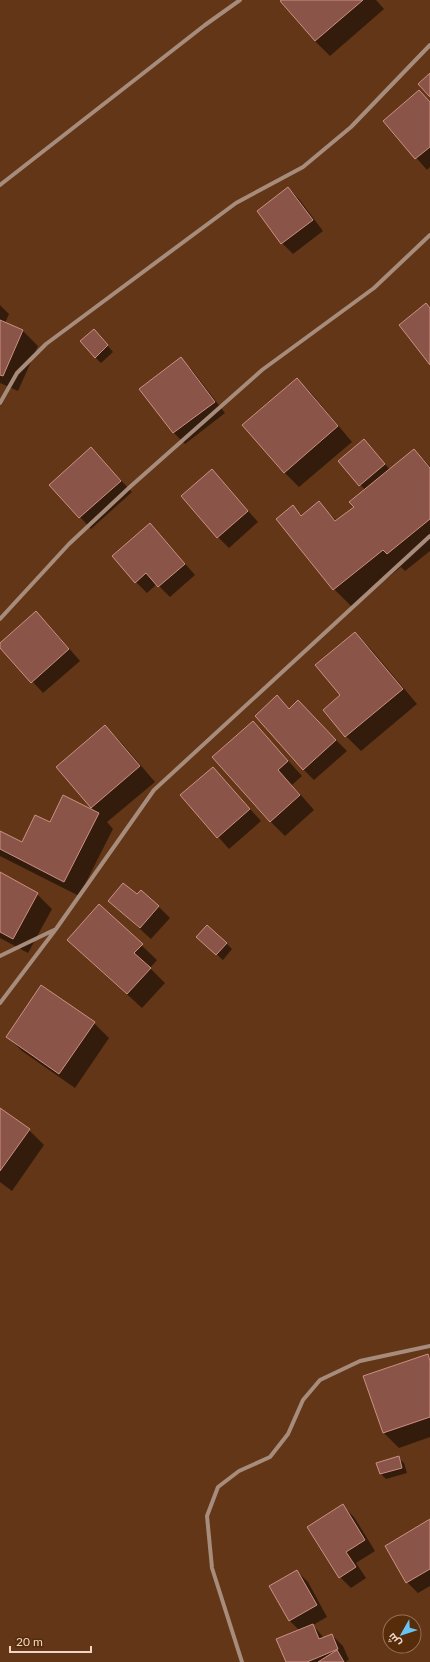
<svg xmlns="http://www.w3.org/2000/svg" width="430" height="1662" font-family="Lato,Cairo,sans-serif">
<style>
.shadow{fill:#0007}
.building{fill:#8b5448;stroke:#cc9082}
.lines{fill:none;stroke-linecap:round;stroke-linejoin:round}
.street{stroke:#a78c7c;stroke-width:4}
</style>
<rect width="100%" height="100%" fill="#623617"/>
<path class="shadow" d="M283 0H376L384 9 330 56 315 41Z
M419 91 430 102V167L427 170 384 121Z
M288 188 299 199 323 231 293 254 282 243Z
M0 305 9 314 5 323 23 331 38 346 18 391 0 383Z
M99 336 113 352 101 363 95 357Z
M181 359 192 370 225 413 185 444 174 433 140 389Z
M297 379 312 394 352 442 299 487 284 472Z
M364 440 390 470 414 450 430 466V551L405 571 401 567 352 607 334 589 277 520 293 507 302 516 319 503 337 521 355 507 365 490 339 461Z
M91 449 132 492 91 529 51 485Z
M212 470 258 522 229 548 218 537Z
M150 524 195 575 170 597 157 584 147 593 136 582Z
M47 623 80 661 43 693 0 646V644Z
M355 633 370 648 417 704 361 751 346 736 342 696Z
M277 697 289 709 298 702 347 751 314 780 303 769Z
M253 722 302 776 292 785 314 810 285 836 270 821Z
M105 726 120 741 155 782 107 822 113 829 79 896 0 856V832L22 844 50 823 95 812 91 807Z
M213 768 261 821 229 849 182 796Z
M0 873 37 894 52 909 28 953 0 938Z
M137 896 158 906 170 918 151 939 109 901Z
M100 906 157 960 150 968 165 983 142 1008 84 955Z
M203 942 226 943 232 949 223 960Z
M42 987 94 1023 109 1038 75 1088 22 1051 7 1036Z
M0 1109 29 1130 44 1145 12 1191 0 1182Z
M427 1355 430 1358V1437L399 1448 384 1433 365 1377Z
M398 1458 404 1463 407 1473 386 1479 380 1473Z
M342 1505 354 1517 375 1551 356 1563 366 1578 351 1588 340 1577Z
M430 1521V1586L418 1593 407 1582Z
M297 1571 308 1582 327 1617 313 1625 324 1638 332 1635 343 1646 349 1660 346 1661 347 1662H288L299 1630 290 1621 270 1586Z"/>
<path class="building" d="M282 0H363L315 41 280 1Z
M430 73V97L418 84Z
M419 90 430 102V147L415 159 383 121Z
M288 187 313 220 281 244 257 211Z
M426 303 430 308V365L399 325Z
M0 320 23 330 3 376 0 375Z
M94 329 108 345 95 358 80 341Z
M181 357 215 402 173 433 139 389Z
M297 378 338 426 284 473 242 425Z
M364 439 385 464 359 486 338 461Z
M91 447 121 481 79 518 49 485Z
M414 449 430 468V519L387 554 383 550 333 590 276 519 293 505 301 516 319 501 335 521 354 507 349 502Z
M212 469 248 511 217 538 181 496Z
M150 523 185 564 158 587 146 573 135 583 112 556Z
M36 611 69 649 31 683 0 648V643Z
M355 632 403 689 345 737 323 710 340 695 315 665Z
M277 695 289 709 298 700 336 740 303 770 255 716Z
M253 721 288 761 278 770 300 795 270 822 212 757Z
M105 725 140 766 91 808 56 767Z
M213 767 250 809 217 838 180 795Z
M63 795 99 813 64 882 0 849V831L22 842 35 815 50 822Z
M0 872 38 893 13 939 0 932Z
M123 883 137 894 141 890 159 906 140 928 108 901Z
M99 904 143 944 134 953 151 968 127 994 67 940Z
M207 925 227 943 216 955 196 937Z
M41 985 95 1022 59 1074 6 1037Z
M0 1108 30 1129 0 1171Z
M428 1354 430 1361V1417L383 1433 363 1376Z
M399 1456 402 1468 380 1474 376 1463Z
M343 1504 365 1540 346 1552 356 1567 339 1578 307 1527Z
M430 1519V1569L406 1583 385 1546Z
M297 1570 317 1605 289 1621 269 1586Z
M313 1624 319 1639 332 1634 338 1649 307 1662H286L276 1639Z
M337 1650 344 1662H318Z"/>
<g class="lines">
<path class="street" d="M0 185 205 25 240 0
M0 403 17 373 46 344 236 203 303 167 351 127 430 45
M0 619 69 544 131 486 262 370 374 288 430 235
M0 956 54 930
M0 1003 56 929 154 790 430 536
M242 1662 212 1568 207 1516 218 1487 239 1471 270 1457 288 1434 303 1400 320 1380 360 1361 430 1346"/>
</g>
<g transform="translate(402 1634) rotate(231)"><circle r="19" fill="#562c0b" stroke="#947055"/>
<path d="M0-3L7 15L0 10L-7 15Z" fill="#6bc3f2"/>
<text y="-6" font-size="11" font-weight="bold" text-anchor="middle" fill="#f1d6c5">ش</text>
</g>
<path d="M10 1646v6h81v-6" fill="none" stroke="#f1d6c5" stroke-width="2"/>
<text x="16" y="1646" font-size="12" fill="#f1d6c5" stroke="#562c0b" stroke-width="3" paint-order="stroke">20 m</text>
</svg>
